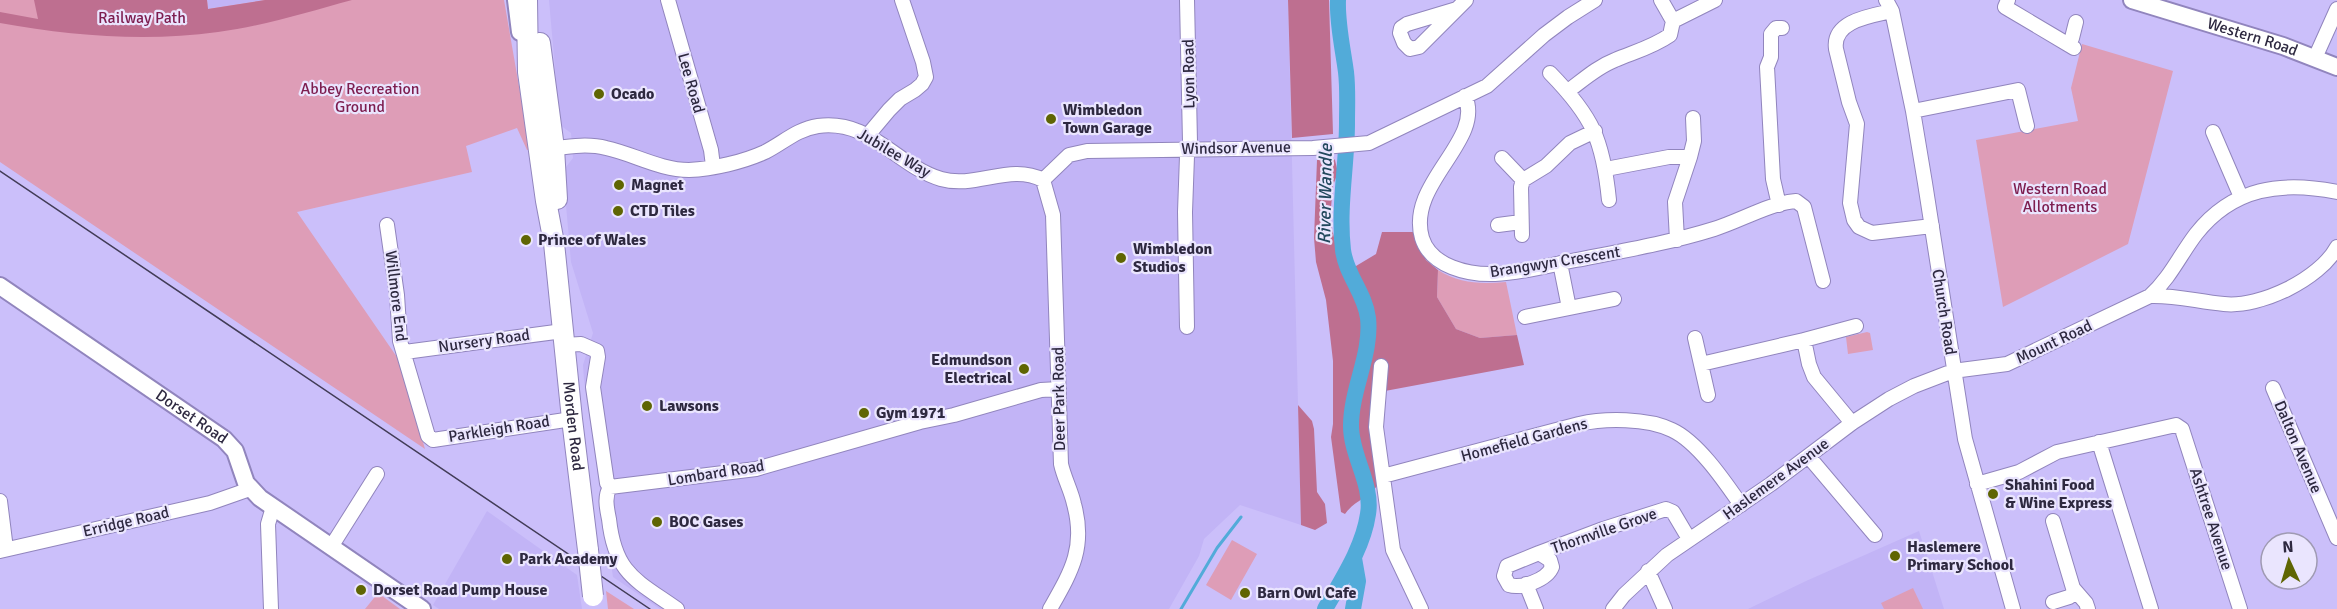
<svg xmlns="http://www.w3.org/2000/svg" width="2337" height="609" font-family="Signika,sans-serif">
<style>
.built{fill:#c2b4f6}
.green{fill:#de9db7}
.forest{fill:#be6f90}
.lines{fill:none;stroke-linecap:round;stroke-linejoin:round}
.stream{stroke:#52abd9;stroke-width:3}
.river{stroke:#52abd9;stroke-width:16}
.minor-casing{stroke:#9185bd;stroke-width:16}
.major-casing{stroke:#9185bd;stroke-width:20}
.highway-casing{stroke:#9185bd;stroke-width:22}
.minor{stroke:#fff;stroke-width:14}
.major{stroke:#fff;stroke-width:16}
.highway{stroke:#fff;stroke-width:20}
.tram{stroke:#423c57;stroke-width:1.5}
.highway-bridge-casing{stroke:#9185bd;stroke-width:22;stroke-linecap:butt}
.highway-bridge{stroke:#fff;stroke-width:20}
.poi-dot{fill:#5f6503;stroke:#eae5fe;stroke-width:2}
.labels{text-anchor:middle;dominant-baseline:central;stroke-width:4.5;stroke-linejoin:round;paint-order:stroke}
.park-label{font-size:16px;fill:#7d1d4f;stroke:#eae5fe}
.street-label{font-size:16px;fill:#2e2940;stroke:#eae5fe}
.poi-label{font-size:16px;font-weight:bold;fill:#2e2940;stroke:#eae5fe;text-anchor:start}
.water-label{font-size:18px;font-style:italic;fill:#22485d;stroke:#eae5fe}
</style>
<rect width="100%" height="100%" fill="#cbbffa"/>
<path class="built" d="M207 0H265L208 9Z
M549 0H1288L1301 525 1240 505 1204 539 1199 556 1169 609H660L613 577 584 380 583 365 593 333 571 262 563 171 573 158 571 133 560 125Z
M487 511 577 575 582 609H439L433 605Z
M1919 531 1944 609H1748L1806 581Z"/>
<path class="green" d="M0 0H207L208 9 265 0H504L530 150H527L517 128 466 146 472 172 297 212 399 360 425 449 0 162Z
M2082 44 2173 71 2128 244 2003 307 1976 140 2078 121 2071 88Z
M1438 270C1460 284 1481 284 1506 282L1517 335 1480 338 1456 329 1437 297Z
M1867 332 1870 333 1873 350 1848 354 1846 337Z
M1232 540 1257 554 1231 600 1206 585Z
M1913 588 1923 609H1884L1881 603Z
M606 591 634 609H608Z
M378 593 400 609H365Z"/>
<path class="forest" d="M34 0H207L208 9 265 0H352C308 12 264 26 218 32 146 42 72 36 0 23V12L38 19Z
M1288 0H1329L1333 134 1292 138Z
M1331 156 1335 160 1338 173 1333 185 1330 219 1339 260 1356 266 1376 254 1382 232H1413L1426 260 1438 270 1437 297 1456 329 1480 338 1517 335 1524 365 1385 391 1377 486C1368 498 1354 501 1345 514L1341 512 1331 437 1333 424V361L1326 300 1316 262 1314 238 1317 160Z
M1298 405 1312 421 1314 429 1317 492 1325 504 1327 523 1315 530 1301 525Z"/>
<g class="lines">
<path class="stream" d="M1181 609 1217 548 1241 517"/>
<path class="river" d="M1325 609C1342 579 1363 548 1368 514 1373 484 1351 456 1351 426 1351 389 1372 354 1368 318 1365 293 1346 275 1343 250 1338 207 1347 165 1347 123 1347 106 1348 89 1346 72 1343 49 1337 24 1338 0
M1353 609 1358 581 1354 558"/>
<defs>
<path id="minor" d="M668 0 711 150 713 166
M1187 0 1190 142 1187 156 1185 212 1187 327
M1886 0 1892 11 1913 111 1925 183 1965 439 2013 609
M2008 0 2005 7 2074 48
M1457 9 1407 24 1401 28 1400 33 1404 43 1410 49 1419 47 1466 0
M1892 11C1870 16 1832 21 1836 49L1849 102 1857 124 1850 203 1854 220 1859 227 1872 233 1932 226
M1673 21 1715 0
M2068 44 2072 38 2076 22
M2315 58 2337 9
M1550 73C1593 117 1603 140 1609 200
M1568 91C1583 80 1597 67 1615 60 1634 52 1653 47 1670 35L1673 21 1661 0
M1465 96C1485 141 1406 183 1422 238 1431 267 1469 275 1495 274 1522 273 1550 265 1576 260 1622 251 1669 243 1714 229 1740 221 1770 203 1796 201L1804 207 1823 281
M1913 111 2018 90 2027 126
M2213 132 2241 197
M868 135 889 110 900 99 915 90 922 84 926 77 923 62 902 0
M547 149C565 147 587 143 606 148 634 154 660 170 689 170 713 169 743 162 765 152 783 143 797 129 818 126 871 119 895 165 941 179 976 189 1010 163 1043 180
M1502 158 1523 180 1521 187 1522 235
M1606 169 1669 157H1690
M1043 180 1069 155 1087 151 1313 148 1369 143 1487 86 1544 35 1568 17 1595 0
M1043 180 1053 215 1061 464C1064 478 1071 490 1074 504 1086 548 1071 572 1050 609
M1523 180 1546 166 1570 143 1595 131
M1779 205 1773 179 1767 67 1771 57V34L1776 28H1782
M387 225 397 295 400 341 428 436 433 440 572 419
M1498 225 1521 222
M1677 240 1675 202 1690 157 1694 141 1693 118
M1560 263 1569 308
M2150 296C2176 295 2199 302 2224 304 2260 308 2320 279 2337 247
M1525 317 1614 299
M1695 338 1708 395
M1804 340 1856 326
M564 345 581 344 597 351 598 357 593 387 607 483 610 487
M405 352 563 331
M1701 364 1804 340 1809 364 1814 377 1852 423
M1381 366 1376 427 1393 550 1421 609
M2273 388 2337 538
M2099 442 2151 609
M1809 457 1875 535
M1383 476 1579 424C1605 418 1647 418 1672 430 1698 442 1725 482 1741 505
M1977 484 2019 472 2057 452 2176 425 2182 429 2240 609
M610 487 756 469 920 422 954 415 1041 390 1059 389
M610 487C604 497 607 509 609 519 615 574 636 580 677 609
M0 501 6 549
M2053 521 2073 588 2086 603 2088 609
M331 547 377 474
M0 551 210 503 250 489
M1539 553 1603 529 1666 509 1673 512 1689 539
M1539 553 1550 560 1552 567C1547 580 1521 589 1509 585L1504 576 1507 566Z
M1648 571 1665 609
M1526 584 1536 609
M2053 602 2069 597 2075 592
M271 609 268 524 273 507
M1613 609 1624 595 1667 555 1771 484 1852 423 1889 399 1914 386 1953 371 2007 364 2150 296C2170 278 2180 255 2196 234 2233 187 2282 181 2337 192"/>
<g id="major">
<path d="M516 0 520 32"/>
<path id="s1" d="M2132 0 2283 46 2337 67"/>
<path id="s2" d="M0 286 224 439 235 451 246 483 260 498 422 609"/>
</g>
<g id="highway">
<path id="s3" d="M527 0 528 72 546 201 554 243 572 419 588 550"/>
<path d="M540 43 554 148 557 199"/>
</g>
</defs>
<use href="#minor" class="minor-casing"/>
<use href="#major" class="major-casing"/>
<use href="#highway" class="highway-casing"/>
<use href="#minor" class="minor"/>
<use href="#major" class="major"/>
<use href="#highway" class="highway"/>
<path class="tram" d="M0 171 650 609"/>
<defs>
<path id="highway-bridge" d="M588 550 593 596"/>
</defs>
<use href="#highway-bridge" class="highway-bridge-casing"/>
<use href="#highway-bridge" class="highway-bridge"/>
</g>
<g class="poi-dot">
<circle cx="599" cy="94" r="6"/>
<circle cx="1051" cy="119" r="6"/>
<circle cx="619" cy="185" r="6"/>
<circle cx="618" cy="211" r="6"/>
<circle cx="526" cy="240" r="6"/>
<circle cx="1121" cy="258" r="6"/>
<circle cx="1024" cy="369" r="6"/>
<circle cx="647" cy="406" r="6"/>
<circle cx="864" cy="413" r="6"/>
<circle cx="1993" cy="494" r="6"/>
<circle cx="657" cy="522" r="6"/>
<circle cx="1895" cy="556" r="6"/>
<circle cx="507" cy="559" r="6"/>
<circle cx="361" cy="590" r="6"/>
<circle cx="1245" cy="593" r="6"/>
</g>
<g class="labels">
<g class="park-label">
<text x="142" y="18">Railway Path</text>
<text x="360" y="89">Abbey Recreation<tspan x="360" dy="18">Ground</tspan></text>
<text x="2060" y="189">Western Road<tspan x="2060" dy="18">Allotments</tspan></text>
</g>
<g class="street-label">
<text stroke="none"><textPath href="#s1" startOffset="126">Western Road</textPath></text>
<text transform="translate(1189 74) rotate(-91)">Lyon Road</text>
<text transform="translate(691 83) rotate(74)">Lee Road</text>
<text transform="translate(1236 148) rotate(-1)">Windsor Avenue</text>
<text transform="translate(894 153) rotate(30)">Jubilee Way</text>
<text transform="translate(1555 262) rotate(-9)">Brangwyn Crescent</text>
<text transform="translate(396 296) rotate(83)">Willmore End</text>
<text transform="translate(1944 312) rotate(81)">Church Road</text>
<text transform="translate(484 341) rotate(-8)">Nursery Road</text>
<text transform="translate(2054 342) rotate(-25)">Mount Road</text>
<text transform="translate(1059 399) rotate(-91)">Deer Park Road</text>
<text stroke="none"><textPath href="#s2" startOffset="232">Dorset Road</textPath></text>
<text stroke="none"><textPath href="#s3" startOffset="429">Morden Road</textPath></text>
<text transform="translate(499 429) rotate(-9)">Parkleigh Road</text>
<text transform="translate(1524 440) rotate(-15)">Homefield Gardens</text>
<text transform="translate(2298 447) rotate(67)">Dalton Avenue</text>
<text transform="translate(716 473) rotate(-9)">Lombard Road</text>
<text transform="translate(1776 479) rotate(-36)">Haslemere Avenue</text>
<text transform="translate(2211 519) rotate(72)">Ashtree Avenue</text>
<text transform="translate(126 522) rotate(-13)">Erridge Road</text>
<text transform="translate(1604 531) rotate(-19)">Thornville Grove</text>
</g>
<g class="poi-label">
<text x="611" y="94">Ocado</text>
<text x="1063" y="110">Wimbledon<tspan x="1063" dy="18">Town Garage</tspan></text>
<text x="631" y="185">Magnet</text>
<text x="630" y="211">CTD Tiles</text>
<text x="538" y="240">Prince of Wales</text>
<text x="1133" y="249">Wimbledon<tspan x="1133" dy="18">Studios</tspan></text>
<text x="1012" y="360" text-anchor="end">Edmundson<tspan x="1012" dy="18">Electrical</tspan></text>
<text x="659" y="406">Lawsons</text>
<text x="876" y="413">Gym 1971</text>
<text x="2005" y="485">Shahini Food<tspan x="2005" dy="18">&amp; Wine Express</tspan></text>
<text x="669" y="522">BOC Gases</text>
<text x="1907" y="547">Haslemere<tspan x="1907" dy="18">Primary School</tspan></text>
<text x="519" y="559">Park Academy</text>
<text x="373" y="590">Dorset Road Pump House</text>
<text x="1257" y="593">Barn Owl Cafe</text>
</g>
<g class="water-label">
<text transform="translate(1325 194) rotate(-89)">River Wandle</text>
</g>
</g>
<g transform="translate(2289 561) rotate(356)"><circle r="28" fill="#eae5fe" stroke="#9f9ab2" stroke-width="1.5"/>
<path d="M0-4.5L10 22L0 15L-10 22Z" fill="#5f6503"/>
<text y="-9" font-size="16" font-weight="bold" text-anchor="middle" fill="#2e2940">N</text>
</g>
</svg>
